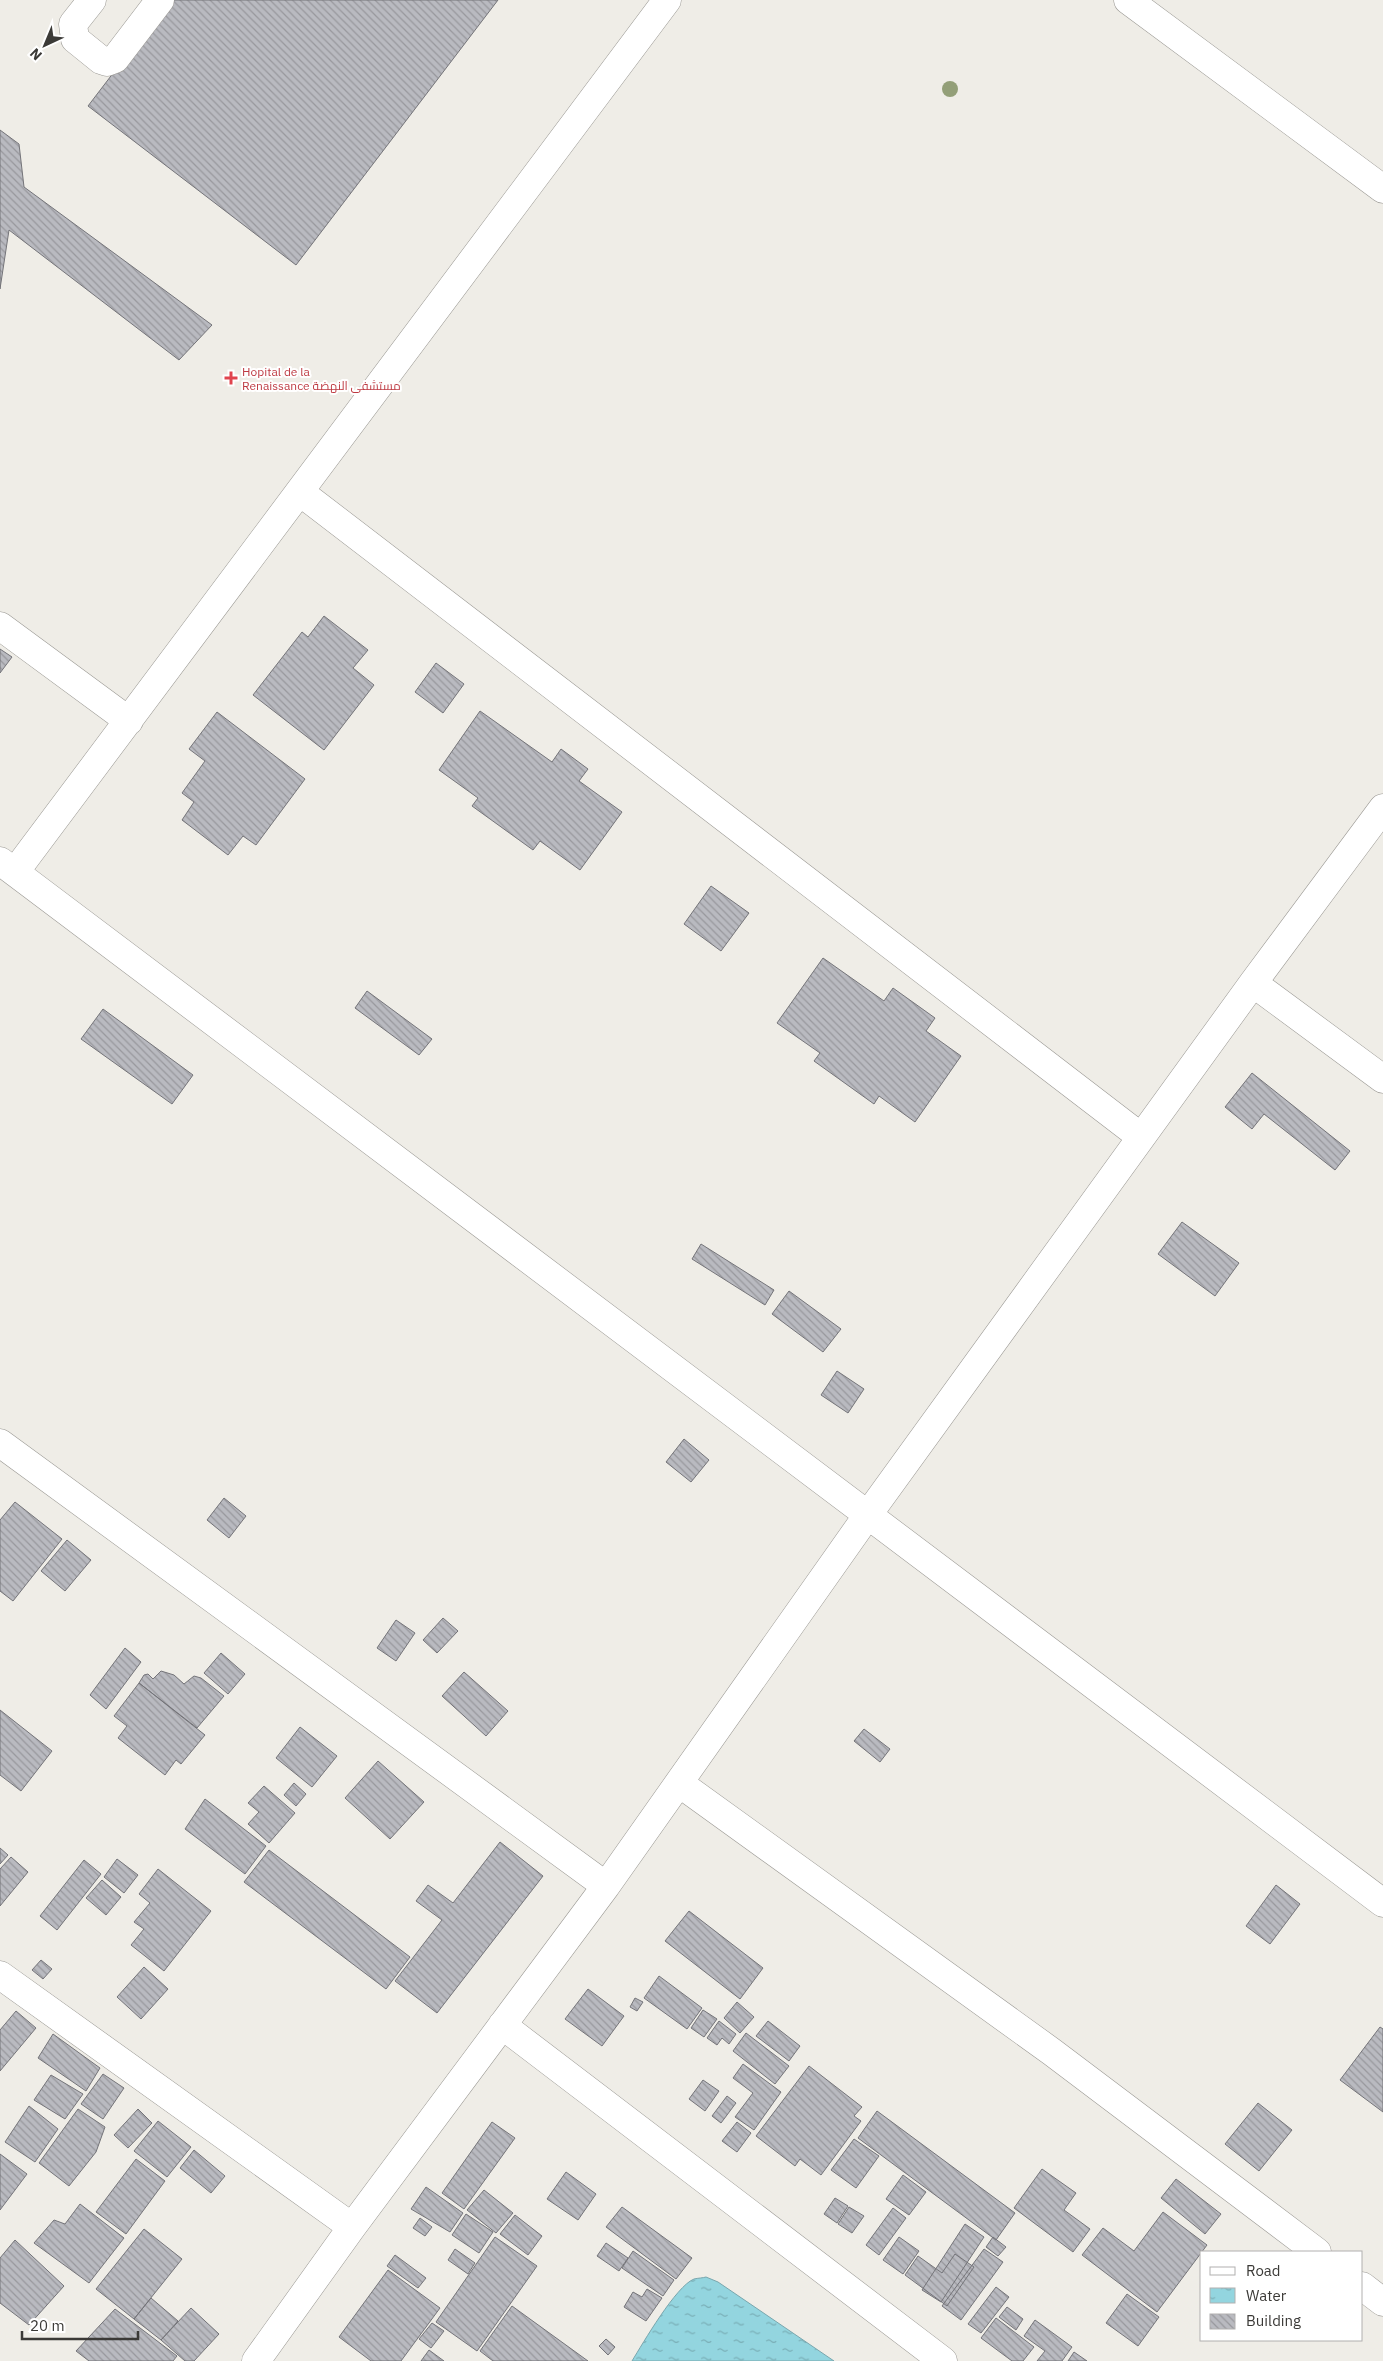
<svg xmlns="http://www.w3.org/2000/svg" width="1383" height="2361" font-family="'IBM Plex Sans',Cairo,sans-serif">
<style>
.water{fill:url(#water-ripples);stroke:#79a6ad}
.building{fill:url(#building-back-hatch);stroke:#747479}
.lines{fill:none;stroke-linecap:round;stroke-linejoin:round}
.minor-casing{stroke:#9a9893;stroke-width:29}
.minor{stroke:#fff;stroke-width:28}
.tree{fill:#939f78}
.health-dot{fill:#e0444e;stroke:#fff;stroke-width:2}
.labels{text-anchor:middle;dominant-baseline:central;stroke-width:4;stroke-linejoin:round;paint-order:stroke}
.health-label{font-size:12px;fill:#be3a42;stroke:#fff;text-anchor:start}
</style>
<defs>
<pattern id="water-ripples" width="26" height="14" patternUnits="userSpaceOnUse" patternTransform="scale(1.25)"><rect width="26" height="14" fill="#93d5df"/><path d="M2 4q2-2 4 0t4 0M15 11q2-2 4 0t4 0" fill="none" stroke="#79aeb6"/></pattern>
<pattern id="building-back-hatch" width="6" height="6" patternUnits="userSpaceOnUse" patternTransform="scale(1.25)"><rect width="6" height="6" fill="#b9bac0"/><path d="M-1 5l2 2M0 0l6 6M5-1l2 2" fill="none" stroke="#98989d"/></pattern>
</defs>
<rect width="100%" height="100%" fill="#efede7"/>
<path class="water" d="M706 2277 718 2282 834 2361H632C643 2343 676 2286 694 2279 698 2278 703 2278 706 2277Z"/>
<path class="building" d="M169 0H498L296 265 88 106Z
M0 130 19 144 24 187 212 325 179 360 9 230 0 289Z
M324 616 368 650 353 668 374 685 324 750 253 695 302 632 308 637Z
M0 649 12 657 0 673Z
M436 663 464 684 443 713 415 692Z
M480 711 552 762 561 749 588 769 579 781 622 812 580 870 540 841 533 850 472 806 478 798 439 770Z
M217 712 305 779 256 845 243 836 228 855 182 820 194 802 182 793 205 761 189 749Z
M711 886 749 913 721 951 684 924Z
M823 958 884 1001 893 988 935 1018 926 1031 961 1056 915 1122 879 1096 874 1104 814 1061 820 1053 777 1023Z
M367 991 432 1039 419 1055 355 1008Z
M103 1009 193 1075 172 1104 81 1039Z
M1252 1073 1350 1151 1335 1170 1264 1114 1252 1129 1225 1107Z
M1182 1222 1239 1263 1215 1296 1158 1254Z
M701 1244 774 1290 765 1305 692 1259Z
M789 1291 841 1329 823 1352 772 1314Z
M837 1371 864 1389 848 1413 821 1395Z
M684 1439 709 1460 691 1482 666 1462Z
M224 1498 246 1516 229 1538 207 1520Z
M15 1502 62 1539 13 1601 0 1591V1520Z
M67 1540 91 1560 65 1591 41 1571Z
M443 1618 458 1631 437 1653 423 1640Z
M396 1620 415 1633 396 1661 377 1648Z
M125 1648 141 1662 106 1709 90 1695Z
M221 1653 245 1674 228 1694 204 1673Z
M161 1671 174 1675 184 1684 194 1676 201 1678 224 1696 197 1728 139 1683 144 1675 148 1674 153 1679Z
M464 1672 508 1711 486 1736 442 1696Z
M139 1683 205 1735 181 1764 176 1760 165 1775 118 1738 127 1726 114 1716Z
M0 1710 52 1751 21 1791 0 1775Z
M300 1727 337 1756 312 1787 276 1758Z
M864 1729 890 1749 880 1762 854 1741Z
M378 1761 424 1802 390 1839 345 1798Z
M294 1783 306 1794 296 1806 284 1795Z
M264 1786 295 1813 269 1843 248 1824 259 1812 248 1803Z
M205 1799 266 1846 245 1874 185 1829Z
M500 1842 543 1876 437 2013 395 1981 442 1920 416 1901 428 1885 453 1903Z
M0 1848 8 1855 0 1864Z
M269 1850 410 1957 386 1989 244 1882Z
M11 1857 28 1872 0 1906V1869Z
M117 1859 138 1875 124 1893 104 1877Z
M84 1860 101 1874 57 1930 40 1916Z
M158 1869 211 1911 164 1971 131 1945 144 1929 134 1922 150 1903 139 1894Z
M102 1880 121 1897 106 1915 86 1898Z
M1276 1885 1300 1904 1270 1944 1246 1926Z
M689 1911 763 1968 740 1999 665 1941Z
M41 1960 52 1969 43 1979 32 1970Z
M144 1967 168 1989 141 2019 117 1997Z
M659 1976 702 2008 687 2029 644 1998Z
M588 1989 624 2016 602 2046 565 2019Z
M635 1998 643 2002 637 2011 630 2007Z
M737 2002 754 2017 740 2033 724 2018Z
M703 2010 717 2019 704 2037 691 2028Z
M16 2011 36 2028 0 2071V2030Z
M719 2021 736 2034 729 2044 722 2038 717 2045 707 2038Z
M768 2021 800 2046 789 2061 756 2036Z
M1380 2027 1383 2029V2112L1340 2080Z
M746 2033 789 2066 775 2084 733 2051Z
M53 2034 100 2068 86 2091 38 2058Z
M743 2064 781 2092 754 2130 735 2117 753 2093 733 2078Z
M809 2066 862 2107 854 2116 861 2121 821 2175 800 2159 795 2166 756 2136Z
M103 2074 124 2088 103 2119 81 2104Z
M51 2075 83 2094 65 2119 34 2100Z
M703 2080 719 2091 705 2111 689 2099Z
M727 2096 736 2103 721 2123 712 2116Z
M1258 2103 1292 2130 1259 2171 1225 2144Z
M29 2106 58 2129 35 2162 5 2142Z
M78 2109 105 2127 96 2152 69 2186 39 2163Z
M138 2109 152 2123 128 2148 114 2135Z
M877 2111 1015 2213 996 2240 858 2138Z
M158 2121 191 2147 167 2177 134 2151Z
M492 2122 515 2138 464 2209 442 2193Z
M737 2122 751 2133 737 2152 722 2141Z
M854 2139 879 2156 856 2188 831 2170Z
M194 2150 225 2176 211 2193 180 2168Z
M0 2154 27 2174 0 2210Z
M136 2159 165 2181 126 2234 96 2212Z
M1042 2169 1076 2193 1064 2210 1090 2229 1073 2252 1014 2208Z
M566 2172 596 2194 578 2220 547 2199Z
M903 2175 926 2192 909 2215 886 2199Z
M1176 2179 1221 2214 1205 2234 1161 2198Z
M426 2187 463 2213 450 2232 411 2209Z
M484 2190 513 2213 496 2233 467 2210Z
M835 2198 848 2206 837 2223 824 2214Z
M80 2204 124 2238 89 2283 34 2243 54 2220 65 2224Z
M622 2207 692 2258 676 2279 606 2227Z
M849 2207 864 2216 852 2233 838 2224Z
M893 2208 906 2218 879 2255 866 2245Z
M1163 2212 1207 2245 1157 2312 1082 2255 1103 2228 1134 2251Z
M466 2214 493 2232 479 2253 452 2235Z
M515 2215 542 2236 528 2255 500 2234Z
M420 2218 432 2227 425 2236 413 2228Z
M965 2224 984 2237 941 2302 922 2290Z
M144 2229 182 2259 134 2319 96 2289Z
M495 2237 537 2266 477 2351 436 2322Z
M899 2237 919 2251 903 2274 883 2260Z
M993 2237 1006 2247 998 2256 986 2247Z
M15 2240 64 2286 29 2325 0 2303V2258Z
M606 2243 628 2258 619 2271 597 2256Z
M455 2249 475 2263 468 2274 448 2260Z
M984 2249 1003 2262 961 2320 942 2306Z
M633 2251 674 2280 663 2296 622 2268Z
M955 2254 974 2267 947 2306 905 2275 918 2256 942 2273Z
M395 2255 426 2278 418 2288 387 2266Z
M388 2270 440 2308 401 2361H371L339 2337Z
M996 2287 1009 2297 981 2333 968 2324Z
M647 2289 662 2298 646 2321 624 2307 633 2292 642 2297Z
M1127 2294 1159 2317 1138 2346 1106 2323Z
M151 2298 178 2321 161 2340 134 2319Z
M512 2306 588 2361H493L480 2351Z
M1007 2307 1023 2319 1016 2330 999 2317Z
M191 2308 219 2334 194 2361H185L161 2340Z
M115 2309 177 2356 173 2361H89L76 2351Z
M996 2318 1034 2347 1023 2361H1012L981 2338Z
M1035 2320 1072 2347 1062 2361H1037L1045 2351 1024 2336Z
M432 2323 444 2331 431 2348 419 2339Z
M606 2339 615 2347 608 2355 599 2346Z
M429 2350 444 2361H421Z
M1074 2352 1087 2361H1068Z"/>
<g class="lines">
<defs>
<path id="minor" d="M92 0 73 24 75 39 101 60 107 62 115 59 160 0
M1128 0 1383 189
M300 492 1141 1137
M0 626 129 721
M0 861 1383 1903
M15 872 667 0
M1253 983 1383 1079
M0 1443 606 1886
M679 1783 1052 2052 1317 2252
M0 1975 352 2227
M502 2025 943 2361
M1362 2286 1383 2302
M256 2361 352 2227 606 1886 867 1516 1253 983 1383 808"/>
</defs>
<use href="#minor" class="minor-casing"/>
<use href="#minor" class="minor"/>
</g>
<circle class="tree" cx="950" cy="89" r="8"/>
<path class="health-dot" d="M228.5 370.5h5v5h5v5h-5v5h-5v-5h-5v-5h5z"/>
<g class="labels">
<g class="health-label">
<text x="242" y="371">Hopital de la<tspan x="242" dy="14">Renaissance مستشفى النهضة</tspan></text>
</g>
</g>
<rect x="1200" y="2251" width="162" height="90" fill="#ffffff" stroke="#b1b0af"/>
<rect x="1210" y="2267" width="25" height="8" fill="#ffffff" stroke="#b1b0af"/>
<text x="1246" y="2276" font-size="15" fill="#3b3a37">Road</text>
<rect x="1210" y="2288" width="25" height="15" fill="url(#water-ripples)" stroke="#b1b0af"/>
<text x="1246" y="2301" font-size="15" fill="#3b3a37">Water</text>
<rect x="1210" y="2314" width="25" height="15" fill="url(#building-back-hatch)" stroke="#b1b0af"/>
<text x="1246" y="2326" font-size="15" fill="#3b3a37">Building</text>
<g transform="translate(45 45) rotate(224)" stroke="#ffffff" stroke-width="4" paint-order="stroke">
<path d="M0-4L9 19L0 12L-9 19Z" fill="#3b3a37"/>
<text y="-8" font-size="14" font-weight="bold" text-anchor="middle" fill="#3b3a37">N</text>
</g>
<path d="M22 2331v8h116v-8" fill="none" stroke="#3b3a37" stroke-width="2.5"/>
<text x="30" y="2331" font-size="15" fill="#3b3a37" stroke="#ffffff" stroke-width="4" paint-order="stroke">20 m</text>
</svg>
